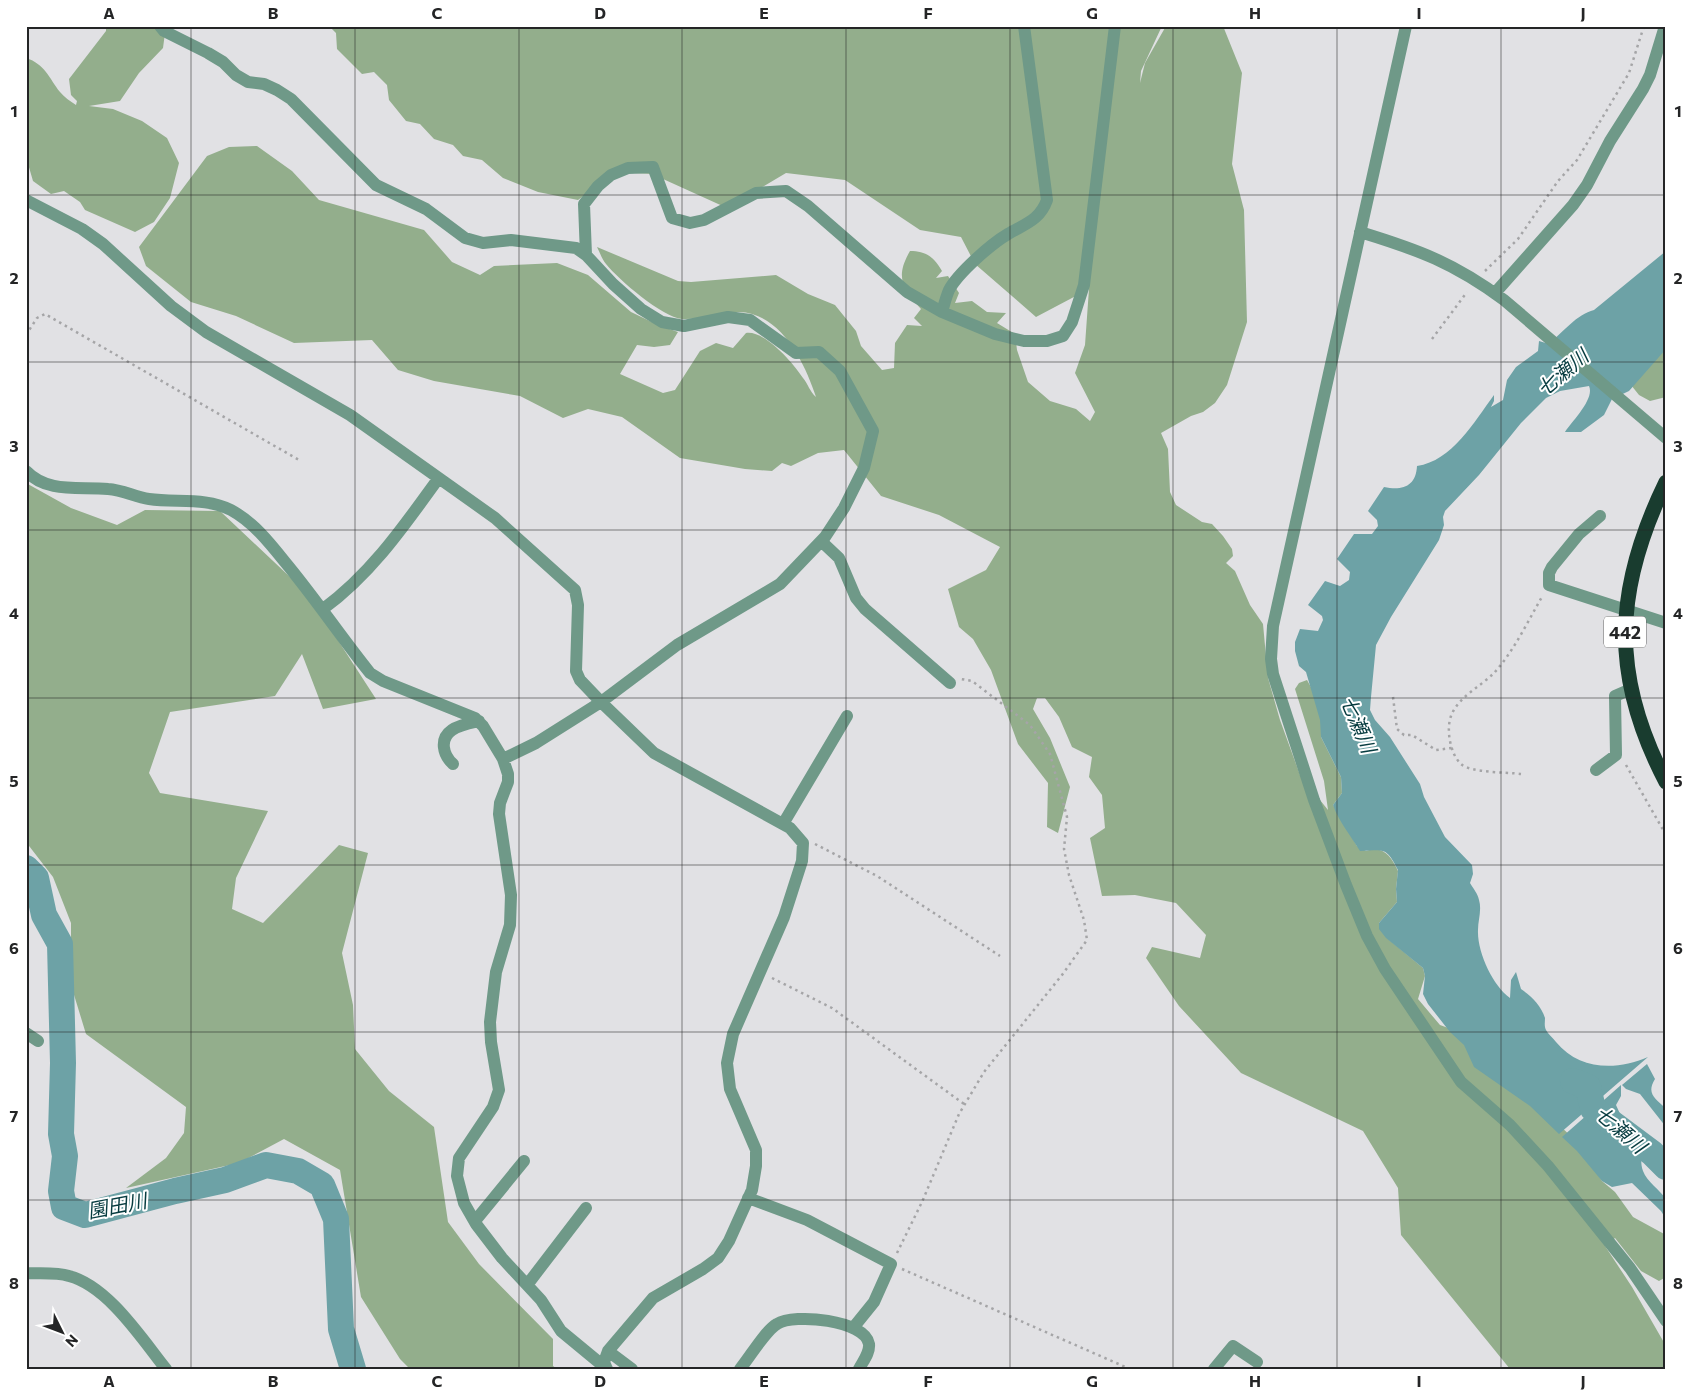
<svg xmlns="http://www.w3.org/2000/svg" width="1692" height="1395" font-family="Commissioner,'Noto Sans JP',sans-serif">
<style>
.forest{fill:#93ae8c}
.water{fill:#6da2a6}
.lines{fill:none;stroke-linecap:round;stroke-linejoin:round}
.river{stroke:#6da2a6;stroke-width:26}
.path{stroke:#a5a5a7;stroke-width:2.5;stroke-dasharray:2.5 4;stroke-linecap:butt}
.minor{stroke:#6f9988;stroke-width:12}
.highway{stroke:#193c2f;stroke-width:15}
.grid{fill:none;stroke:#242526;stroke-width:1;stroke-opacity:0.55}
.labels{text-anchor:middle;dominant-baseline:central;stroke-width:4;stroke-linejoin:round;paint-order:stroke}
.shield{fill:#fff;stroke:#666667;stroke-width:1}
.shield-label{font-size:18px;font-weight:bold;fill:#242526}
.water-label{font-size:20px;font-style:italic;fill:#073c40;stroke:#fff}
.neatline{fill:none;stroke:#242526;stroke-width:2}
.grid-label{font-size:16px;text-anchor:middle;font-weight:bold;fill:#242526}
</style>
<rect width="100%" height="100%" fill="#e1e1e4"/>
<path class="forest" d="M106 26H160L165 33 163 48 139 73 120 101 89 106 113 109 142 121 167 138 179 163 170 198 154 222 135 232 85 210 80 202 64 191 51 194 33 181 26 157V58C45 64 49 78 60 92 64 97 70 101 76 105L77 101 71 95 69 79 106 31Z
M329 26H1162L1141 71 1140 83 1145 63 1166 26H1223L1242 73 1232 164 1244 210 1247 322 1227 385 1215 403 1203 412 1191 416 1161 433 1168 449 1170 492 1176 505 1202 522 1212 524 1223 536 1232 549 1233 556 1226 563 1235 571 1250 605 1263 624 1268 678 1280 720 1300 775 1328 810 1324 781 1295 689 1299 683 1307 680 1322 707 1321 737 1341 777 1342 793 1333 805 1357 846 1366 851C1383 845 1391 856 1398 871L1396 889 1397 902 1379 923 1387 938 1423 968 1425 976 1418 999 1440 1025 1462 1033 1577 1142 1602 1181 1615 1192 1633 1217 1666 1235V1277L1659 1281 1641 1271 1615 1238 1605 1246 1632 1287 1666 1346V1369H1510L1401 1235 1398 1188 1363 1131 1241 1073 1179 1006 1146 958 1152 947 1200 958 1206 935 1176 903 1135 895 1102 896 1090 838 1105 828 1102 795 1089 777 1092 757 1072 747 1059 717 1045 698H1037L1033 709 1050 738 1070 787 1058 833 1047 827 1048 783 1018 744 991 670 973 639 959 627 948 589 986 570 1000 547 939 515 881 496 844 450 818 453 791 466 782 463 772 471 745 469 680 458 622 417 588 409 563 418 520 396 434 381 398 370 372 340 294 343 236 316 191 302 146 266 139 247 207 156 229 147 257 146 292 171 319 200 424 230 452 262 480 275 494 266 557 263 588 275 631 312 658 325 678 332 670 345 654 347 637 345 620 374 663 393 675 390 700 351 716 343 733 348 746 333C765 330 794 364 803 378 808 384 810 392 816 397 805 363 781 313 739 312 720 311 702 320 682 319 662 317 619 280 606 264 602 259 600 253 597 247L678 281 691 282 776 275 808 294 835 305 856 331 861 346 882 370 894 368 895 343 907 325 922 326 914 318 921 309C902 288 895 277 910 251 926 251 934 257 942 271L936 278 948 276 959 293 955 303 972 301 987 312 1006 313 997 323 1015 334 1017 350 1028 382 1050 401 1076 409 1090 421 1095 412 1075 373 1085 345 1089 289 1036 317 975 264 961 237 920 230 845 180 786 173 727 208 652 174 615 172 578 200 538 192 503 178 482 160 463 156 453 145 434 139 420 124 406 121 389 100 387 85 374 72 362 74 337 49 336 33Z
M1666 348V397L1650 401 1639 395 1631 385Z
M26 483 71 508 117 525 145 510 220 511 308 594 376 699 323 709 302 654 275 696 170 712 149 773 160 793 268 811 236 878 232 909 263 923 339 845 368 853 342 953 353 1005 355 1049 389 1091 434 1127 448 1222 479 1264 553 1339V1366L557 1369H410L400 1359 361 1297 340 1170 284 1139 239 1163 126 1188 166 1158 184 1133 186 1107 86 1034 71 985V923L53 877 26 842Z"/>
<path class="water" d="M1666 251V349L1629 391 1612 399 1604 415 1581 432H1565C1572 421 1595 399 1589 386L1560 391 1546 398 1521 423 1479 475 1445 511 1443 517 1444 525 1439 540 1391 617 1376 645 1371 697 1370 710 1375 720 1390 737 1420 784 1424 797 1445 837 1472 865 1473 874 1470 883C1473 888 1478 894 1479 900 1482 910 1478 920 1478 930 1477 952 1493 986 1510 998L1511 980 1516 972 1521 989C1531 996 1541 1005 1545 1018 1545 1022 1544 1026 1546 1030 1548 1034 1553 1038 1556 1042 1579 1070 1616 1071 1648 1057L1559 1134 1530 1106 1474 1067 1464 1045 1450 1032 1428 1004 1423 994 1425 976 1423 968 1386 938 1379 929V923L1397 902 1396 889 1398 870C1386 846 1384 850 1360 851 1351 836 1339 822 1333 805L1342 793 1341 777 1321 737 1320 720 1306 672 1299 666 1295 651V642L1300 629 1318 631 1323 620 1322 616 1308 605 1325 581 1340 586 1349 580 1350 572 1337 559 1354 534H1372L1378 526 1377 520 1368 511 1384 487C1403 491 1416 486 1417 466 1452 461 1474 422 1494 395V401L1491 407 1503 400 1507 380 1516 367 1538 351 1539 341 1549 344C1562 333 1577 314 1594 310Z
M1647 1064 1655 1079C1646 1094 1655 1098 1666 1109V1127L1640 1094 1626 1089 1622 1085Z
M1621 1085V1096L1616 1105 1621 1116 1620 1118 1623 1123 1638 1129C1646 1147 1638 1157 1643 1171 1647 1182 1660 1190 1666 1199V1219L1661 1211 1632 1183 1612 1187 1602 1181 1577 1151 1562 1137Z"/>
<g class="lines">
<path class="river" d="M26 868 36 878 44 915 60 944 63 1063 61 1134 65 1156 61 1191 64 1207 85 1215 175 1191 225 1180 266 1165 298 1171 322 1185 336 1219 341 1329 353 1369
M1573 1081 1588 1087 1593 1109 1652 1153 1666 1167"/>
<path class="path" d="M1485 271 1518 239 1558 181 1577 160 1629 73 1644 26
M26 335 37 318 45 314 299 460
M1432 339 1467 292
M1393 697 1397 729 1404 735H1412L1436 750 1452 748
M1626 765 1666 835
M1521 774C1506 772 1471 773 1461 764 1450 754 1446 729 1451 716 1458 697 1480 687 1494 673 1514 651 1528 621 1543 595
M815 844 877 876 1000 956
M772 978 832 1008 964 1104
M897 1253 922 1202 959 1114 984 1072 1062 975 1087 940 1084 920 1069 875 1064 849 1067 817 1050 754 1030 725 972 681 961 679
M902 1269 1130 1369"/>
<path class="minor" d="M160 26 164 31 208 53 223 62 236 75 248 82 264 84 277 90 291 99 376 185 426 209 465 238 483 243 511 240 576 248 586 255 613 284 641 309 662 322 684 326 728 317 750 320 796 353 819 352 840 371 873 431 864 468 844 508 825 537 780 584 677 645 601 702 536 743 503 759
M1406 26 1273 626 1271 659 1273 674 1314 800 1346 885 1367 936 1385 969 1461 1082 1510 1125 1548 1166 1630 1268 1666 1321
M26 200 82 229 103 244 171 306 206 332 350 415 495 518 575 590 578 605 576 671 580 680 601 702 654 753 790 828 803 843 802 861 784 917 733 1034 727 1063 730 1089 756 1150V1166L752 1190 729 1241 718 1258 703 1269 653 1298 608 1351 604 1362 607 1369
M1360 232C1419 250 1454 263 1504 300L1666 438
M586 255 584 204 598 186 611 175 628 168 653 167 672 218 690 223 704 220 756 193 786 191 808 206 907 292 942 312 995 334 1024 341H1047L1063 336 1072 322 1084 285 1115 26
M1495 293 1573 205 1587 185 1610 141 1643 89 1650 75 1665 26
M942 312C944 305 946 297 949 290 958 273 991 244 1008 234 1025 224 1040 220 1047 200L1024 26
M26 471C48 494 80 486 108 489 123 490 135 497 149 499 176 503 206 497 231 510 253 522 269 542 285 562 315 598 341 637 370 673L383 681 475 718 483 726 503 759 508 774V782L500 803 499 814 511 895 510 925 496 972 490 1022 491 1042 499 1090 493 1107 459 1158 457 1176 464 1203 476 1224 502 1258 541 1300 561 1331 607 1369
M1600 516 1579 534 1552 567 1549 573V585L1666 623
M821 541 839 558 856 598 865 609 950 683
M323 609C371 574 404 526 438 479
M453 764C443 755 439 739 452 730 459 725 470 723 479 721
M1596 770 1616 755 1615 696 1631 689
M783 824 847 716
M26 1033 38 1041
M748 1198 807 1220 891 1264 874 1302 853 1328
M475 1221 524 1161
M26 1273C40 1274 56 1272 69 1276 108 1286 142 1339 166 1369
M527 1285 586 1208
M608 1351 632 1369
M740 1369C750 1357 765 1331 777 1324 794 1313 865 1320 869 1344 870 1353 863 1361 859 1369
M1214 1369 1233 1346 1257 1362"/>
<path class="highway" d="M1666 482C1614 589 1610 675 1666 782"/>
</g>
<path class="grid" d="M191 26V1369M355 26V1369M519 26V1369M682 26V1369M846 26V1369M1010 26V1369M1173 26V1369M1337 26V1369M1501 26V1369M26 195H1666M26 362H1666M26 530H1666M26 698H1666M26 865H1666M26 1032H1666M26 1200H1666"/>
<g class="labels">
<rect class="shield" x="1604" y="616.5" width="42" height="31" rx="4"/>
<g class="shield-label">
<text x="1625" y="632">442</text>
</g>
<g class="water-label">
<text transform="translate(1562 372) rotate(-40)">七瀬川</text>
<text transform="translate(1359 724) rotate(67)">七瀬川</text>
<text transform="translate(1621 1129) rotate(41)">七瀬川</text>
<text transform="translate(117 1205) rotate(-11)">園田川</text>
</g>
</g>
<rect width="1692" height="1395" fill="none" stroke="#ffffff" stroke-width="55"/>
<g transform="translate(62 1332) rotate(132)" stroke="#ffffff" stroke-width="4" paint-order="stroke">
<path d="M0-4L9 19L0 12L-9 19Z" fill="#242526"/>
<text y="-8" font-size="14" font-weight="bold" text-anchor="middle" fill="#242526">N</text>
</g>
<rect x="28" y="28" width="1636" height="1340" class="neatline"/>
<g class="grid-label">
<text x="109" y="19">A</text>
<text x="273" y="19">B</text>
<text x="437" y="19">C</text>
<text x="600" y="19">D</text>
<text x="764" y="19">E</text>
<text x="928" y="19">F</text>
<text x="1092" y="19">G</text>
<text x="1255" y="19">H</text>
<text x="1419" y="19">I</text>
<text x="1583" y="19">J</text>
<text x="14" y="117">1</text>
<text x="1678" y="117">1</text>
<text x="14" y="284">2</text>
<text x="1678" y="284">2</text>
<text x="14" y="452">3</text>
<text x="1678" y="452">3</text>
<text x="14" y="619">4</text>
<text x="1678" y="619">4</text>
<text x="14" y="787">5</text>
<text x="1678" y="787">5</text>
<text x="14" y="954">6</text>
<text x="1678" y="954">6</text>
<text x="14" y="1122">7</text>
<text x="1678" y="1122">7</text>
<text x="14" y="1289">8</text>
<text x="1678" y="1289">8</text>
<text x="109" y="1387">A</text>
<text x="273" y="1387">B</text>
<text x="437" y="1387">C</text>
<text x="600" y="1387">D</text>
<text x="764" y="1387">E</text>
<text x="928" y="1387">F</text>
<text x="1092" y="1387">G</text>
<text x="1255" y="1387">H</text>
<text x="1419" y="1387">I</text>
<text x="1583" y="1387">J</text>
</g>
</svg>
